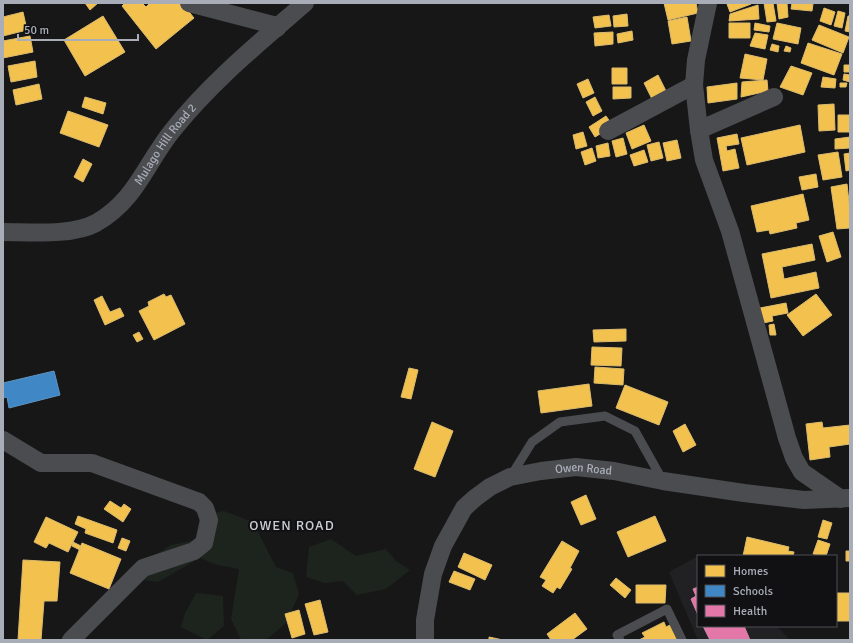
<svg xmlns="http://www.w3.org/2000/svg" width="853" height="643" font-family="Signika,sans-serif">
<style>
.built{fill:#212123}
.green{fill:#1d241e}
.homes{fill:#f2c14e;stroke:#dcbb6e}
.schools{fill:#3f88c5;stroke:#5e93c1}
.health{fill:#e377a8;stroke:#d187ad}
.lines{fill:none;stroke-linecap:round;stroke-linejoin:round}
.service{stroke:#4b4c50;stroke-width:9}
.minor{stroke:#4b4c50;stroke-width:18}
.labels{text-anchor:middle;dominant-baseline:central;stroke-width:4;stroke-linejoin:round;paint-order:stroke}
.street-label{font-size:12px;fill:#a8adb8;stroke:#111113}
.quarter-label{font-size:14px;letter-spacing:1px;fill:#c9ccd4;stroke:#111113}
</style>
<rect width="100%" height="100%" fill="#171717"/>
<path class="built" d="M698 556V626H777L790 640H698L669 572Z"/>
<path class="green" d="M224 511 253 522 276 567 293 573 299 594 286 623 266 640H241L231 619 239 569 217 565 200 558 158 582 142 580 140 564 171 545 196 540 203 515Z
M331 539 356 556 386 549 396 561 410 570 386 589 357 595 343 581 325 583 306 577 309 547Z
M196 593 223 596 224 626 207 640 181 627 185 613Z"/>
<path class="homes" d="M85 3H98L90 10Z
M125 3H142L146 7 150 3H182L194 18 156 49 122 6Z
M664 3H696L698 13 668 20Z
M730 3H751V4L730 12 727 4Z
M764 3H773L776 21 767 22Z
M777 3H787L788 17 779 19Z
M792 3 813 4 812 11 791 9Z
M758 5 759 19 729 21 730 14Z
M824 8 835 12 831 25 820 21Z
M838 11 845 13 842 28 834 26Z
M23 12 27 30 3 36V17Z
M627 14 628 26 614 27 613 16Z
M609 15 611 26 595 28 593 17Z
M103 16 125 52 85 76 64 40Z
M848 16H850V32L845 31Z
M687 17 691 41 672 44 668 21Z
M729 23H750V38H729Z
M755 23 770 26 769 32 754 30Z
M777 23 801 28 798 44 773 39Z
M819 25 849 37 843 53 812 40Z
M632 31 633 40 618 43 617 34Z
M613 32V44L595 46 594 33Z
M755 33 768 35 765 49 750 46Z
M30 36 33 52 3 58V41Z
M808 43 842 54 834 75 801 63Z
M772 44 779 46 778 52 770 50Z
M786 46 791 48 790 52 784 51Z
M745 54 767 59 763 80 740 78Z
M35 61 37 77 11 82 8 66Z
M844 65H850V72H844Z
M791 66 812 73 803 95 780 87Z
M612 68H627V84H612Z
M844 74 850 75V82L843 80Z
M658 75 668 95 654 103 644 83Z
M823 77 836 79 835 88 821 87Z
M588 79 594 93 583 98 577 84Z
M767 80 768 91 741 97 742 82Z
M737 83V99L708 103 707 87Z
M840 83H847L846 87H840Z
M39 84 42 99 16 105 13 90Z
M613 87H631V98L613 99Z
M85 97 106 103 103 114 82 107Z
M595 97 602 111 593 116 586 102Z
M834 104 835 130 819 131 818 105Z
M68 111 108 125 99 147 60 133Z
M838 115H850V132H838Z
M606 116 613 126 595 137 589 127Z
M644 125 651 141 632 149 626 133Z
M800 125 805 152 747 165 741 138Z
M583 132 587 146 576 149 573 135Z
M737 134 739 144 726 146 727 151 735 149 739 168 723 171 717 138Z
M850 137V148L835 149V139Z
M623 138 627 154 616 157 612 141Z
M677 140 681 158 667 161 663 143Z
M659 142 663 158 651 161 647 145Z
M608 143 610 156 598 158 596 146Z
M592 148 596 161 585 165 581 152Z
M644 150 648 162 634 166 630 155Z
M838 152 842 177 823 180 818 155Z
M850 153V170L846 171 844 154Z
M83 159 92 164 83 182 74 177Z
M816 174 818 187 802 190 799 177Z
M847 184 850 211V228L837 229 831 187Z
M803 194 809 220 796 223 797 228 770 234 769 230 757 232 751 206Z
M833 232 841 257 827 262 819 236Z
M812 244 815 260 782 267 784 279 816 272 819 288 771 298 762 254Z
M164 294 166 297 171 295 185 324 154 340 139 311 149 306 148 302Z
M816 294 832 315 803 336 787 315Z
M102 296 110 312 120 308 124 316 105 325 94 300Z
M786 303 788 313 772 316 773 321 763 323 760 308Z
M774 324 776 335H770L769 325Z
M626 329V341L594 342 593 330Z
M139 332 143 339 137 342 133 335Z
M592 347 622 348 621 366 591 365Z
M595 367 624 369 623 385 594 383Z
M409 368 418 370 411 399 401 397Z
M589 384 592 406 541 413 538 391Z
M625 385 668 402 659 425 616 408Z
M432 422 453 431 435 477 414 469Z
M822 422 823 428 850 425V444L829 447 830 457 810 460 806 424Z
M685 424 696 445 683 452 673 431Z
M586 495 596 519 581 525 571 502Z
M110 501 121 508 124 504 131 509 123 522 104 509Z
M78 516 117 530 113 543 85 533 86 529 75 524Z
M655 516 666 541 628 557 617 532Z
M46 517 78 532 68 552 49 543 46 548 34 542Z
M823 520 832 523 827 539 818 537Z
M747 537 789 547 788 551 794 552 793 556H743Z
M122 538 130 541 126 551 118 548Z
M818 540 830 544 826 556 813 554Z
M562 541 579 551 570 568 572 569 560 589 557 587 553 593 542 586 546 580 540 577Z
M73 542 81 546 80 550 72 546Z
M82 543 121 559 109 589 70 573Z
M846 551H850V561H846Z
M464 553 492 565 485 580 458 567Z
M23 560 60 562 57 601H44L41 640H18Z
M454 571 475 579 470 590 449 582Z
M616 578 631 590 625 598 610 585Z
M636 585H666L665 603H636Z
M836 593H850V621H836Z
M320 600 328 632 314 635 305 604Z
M299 610 305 634 292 638 285 614Z
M575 613 587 629 572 640H551L547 634Z
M664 622 666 627 670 625 678 640H639L645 637 642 633Z
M489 637 503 640H489Z"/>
<path class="schools" d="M54 371 60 395 9 408 7 397 3 398V383Z"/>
<path class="health" d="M698 587V615L691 599 696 596 693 589Z
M703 626H744L750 640H710Z"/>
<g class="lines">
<path class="service" d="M511 476 532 442 560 422 605 416 635 431 663 481
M620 640 617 635 667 609 682 640"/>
<g class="minor">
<path d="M189 3 273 25 277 28"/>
<path d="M708 3 696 60 694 85 699 130 704 160 730 231 787 438 794 458 802 472 841 499"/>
<path d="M699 130 774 97"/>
<path d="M608 131 694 85"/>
<path id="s1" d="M3 232C30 232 72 236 96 223 136 200 145 165 172 131 211 82 259 43 305 3"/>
<path d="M3 440 41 463H92L199 502 205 508 209 520 204 543 194 551 143 568 71 640"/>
<path id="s2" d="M425 640V620L433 574 443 546 464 508 475 498 490 487 510 477 541 471 576 467 614 471 663 481 744 493 804 500 850 498"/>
</g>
</g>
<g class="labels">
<g class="street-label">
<text stroke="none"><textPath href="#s1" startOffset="200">Mulago Hill Road 2</textPath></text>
<text stroke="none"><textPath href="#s2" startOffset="270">Owen Road</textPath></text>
</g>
<g class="quarter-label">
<text x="292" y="525">OWEN ROAD</text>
</g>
</g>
<rect width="853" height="643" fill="none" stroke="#a8adb8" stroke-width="8"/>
<rect x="697" y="555" width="140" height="72" fill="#111113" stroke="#4d4f55"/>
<rect x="705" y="565" width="20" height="12" fill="#f2c14e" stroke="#4d4f55"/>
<text x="733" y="575" font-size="12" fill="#a8adb8">Homes</text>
<rect x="705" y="585" width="20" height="12" fill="#3f88c5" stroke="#4d4f55"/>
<text x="733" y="595" font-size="12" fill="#a8adb8">Schools</text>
<rect x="705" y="605" width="20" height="12" fill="#e377a8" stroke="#4d4f55"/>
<text x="733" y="615" font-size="12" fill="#a8adb8">Health</text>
<path d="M18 34v6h120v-6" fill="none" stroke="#a8adb8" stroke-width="2"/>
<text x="24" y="34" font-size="12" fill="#a8adb8" stroke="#111113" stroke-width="3" paint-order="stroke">50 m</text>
</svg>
